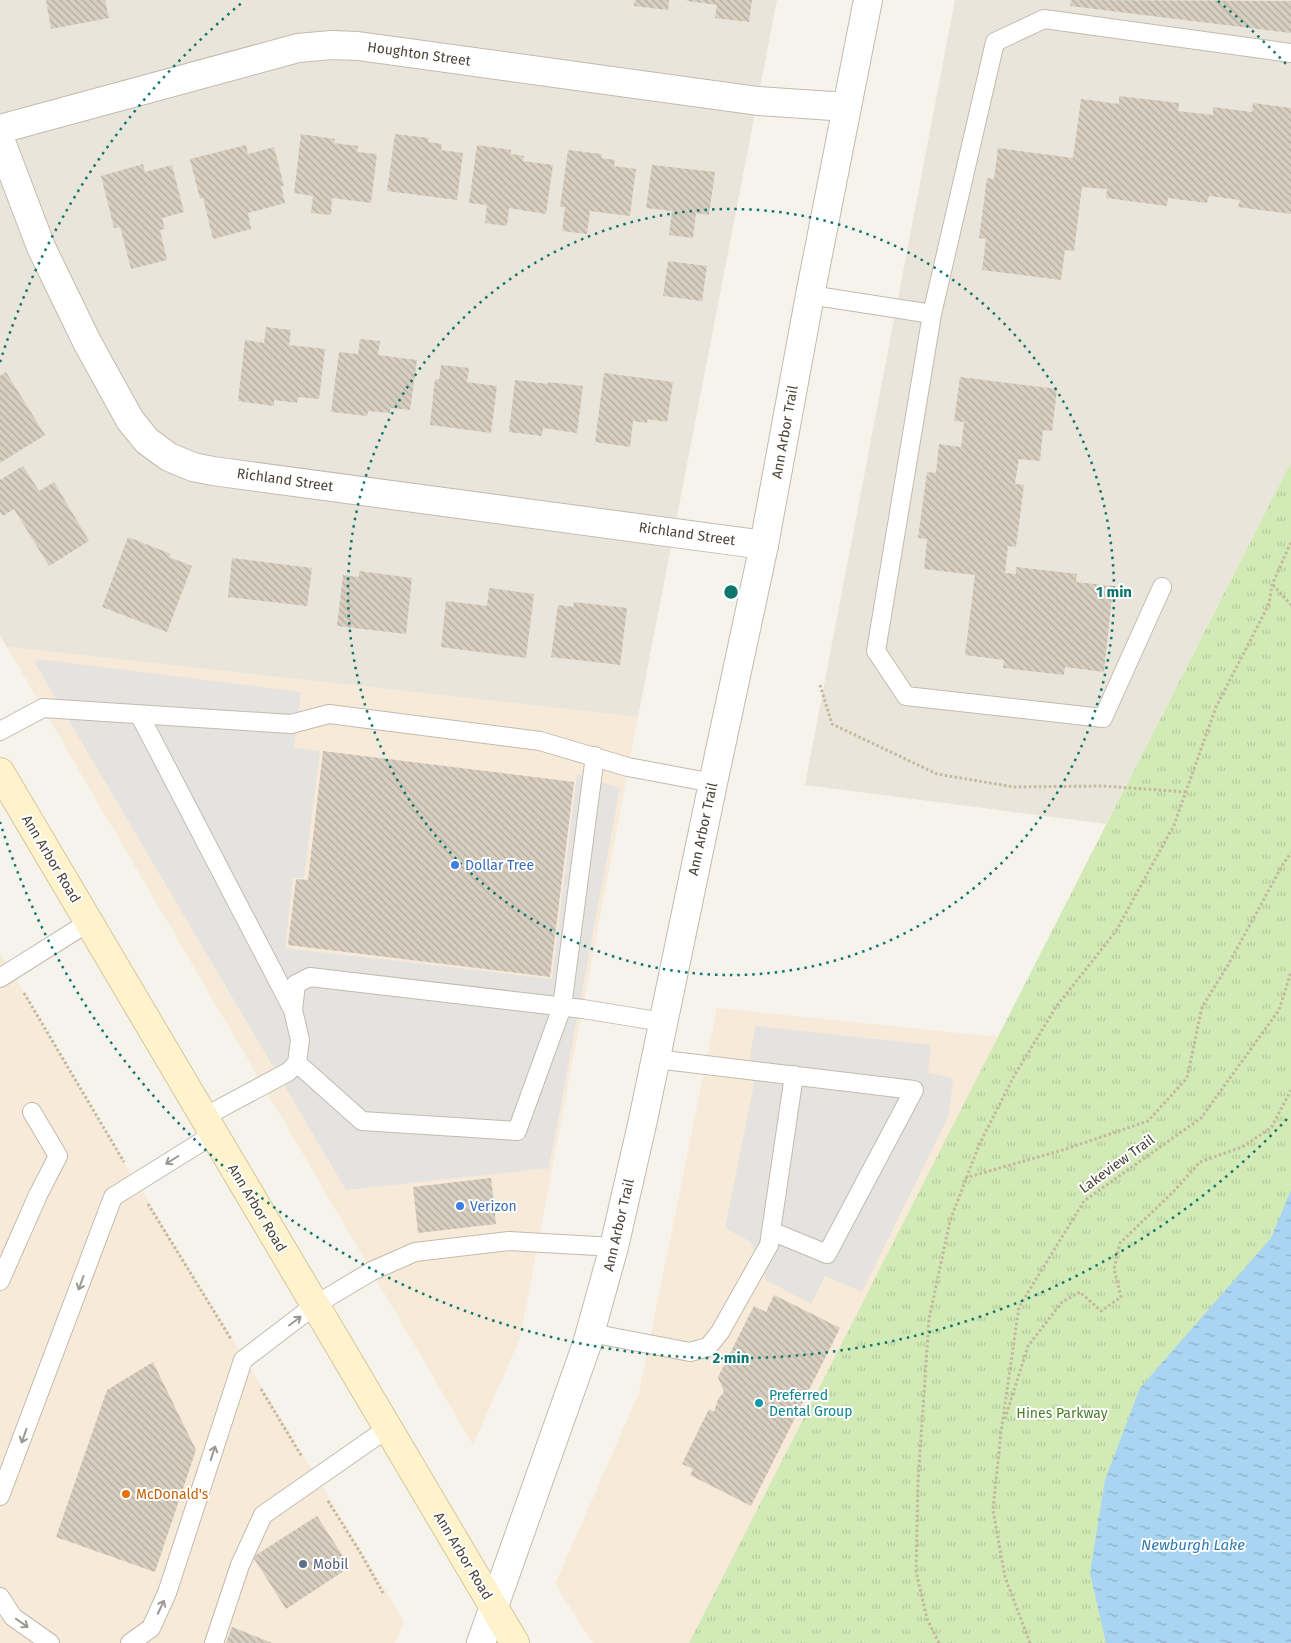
<svg xmlns="http://www.w3.org/2000/svg" width="1291" height="1643" font-family="'Fira Sans',sans-serif">
<style>
.residential{fill:#eae5da}
.commercial{fill:#f7ead8}
.park{fill:url(#park-tufts)}
.parking{fill:#e5e3e0}
.water{fill:url(#water-ripples)}
.building{fill:url(#building-back-hatch)}
.lines{fill:none;stroke-linecap:round;stroke-linejoin:round}
.service-casing{stroke:#c2bbae;stroke-width:20}
.minor-casing{stroke:#c2bbae;stroke-width:30}
.tertiary-casing{stroke:#c2bbae;stroke-width:30}
.secondary-casing{stroke:#d6c79b;stroke-width:30}
.path{stroke:#c4b79f;stroke-width:3;stroke-dasharray:2.5 2.5;stroke-linecap:butt}
.service{stroke:#fff;stroke-width:18}
.minor{stroke:#fff;stroke-width:28}
.tertiary{stroke:#fff;stroke-width:28}
.secondary{stroke:#fff3cd;stroke-width:28}
.oneway{stroke:#9c9892}
.ring{fill:none;stroke:#0f766e;stroke-width:2.5;stroke-dasharray:2.5 5}
.shop-dot{fill:#3f7fe0;stroke:#fff;stroke-width:2}
.culture-dot{fill:#0f9aa8;stroke:#fff;stroke-width:2}
.food-dot{fill:#e8710a;stroke:#fff;stroke-width:2}
.service-dot{fill:#5c6f8a;stroke:#fff;stroke-width:2}
.labels{text-anchor:middle;dominant-baseline:central;stroke-width:4;stroke-linejoin:round;paint-order:stroke}
.street-label{font-size:14px;fill:#4b4439;stroke:#fff}
.shop-label{font-size:14px;fill:#366cbe;stroke:#fff;text-anchor:start}
.culture-label{font-size:14px;fill:#0d838f;stroke:#fff;text-anchor:start}
.park-label{font-size:14px;fill:#4a7f2a;stroke:#fff}
.food-label{font-size:14px;fill:#c56008;stroke:#fff;text-anchor:start}
.service-label{font-size:14px;fill:#4e5e75;stroke:#fff;text-anchor:start}
.water-label{font-size:15px;font-style:italic;fill:#2e7ab2;stroke:#fff}
.centre{fill:#0f766e;stroke:#fff;stroke-width:2.5}
.ring-label{font-size:15px;text-anchor:middle;font-weight:bold;fill:#0f766e;stroke:#fff;stroke-width:4;stroke-linejoin:round;paint-order:stroke}
</style>
<defs>
<pattern id="park-tufts" width="24" height="20" patternUnits="userSpaceOnUse" patternTransform="scale(1.25)"><rect width="24" height="20" fill="#d2eab5"/><path d="M3 7l-1-3M5 7V3M7 7l1-3M15 17l-1-3M17 17v-4M19 17l1-3" fill="none" stroke="#b6ca9c"/></pattern>
<pattern id="water-ripples" width="26" height="14" patternUnits="userSpaceOnUse" patternTransform="scale(1.25)"><rect width="26" height="14" fill="#a9d4f2"/><path d="M2 4q2-2 4 0t4 0M15 11q2-2 4 0t4 0" fill="none" stroke="#8caec5"/></pattern>
<pattern id="building-back-hatch" width="6" height="6" patternUnits="userSpaceOnUse" patternTransform="scale(1.25)"><rect width="6" height="6" fill="#d8cfc1"/><path d="M-1 5l2 2M0 0l6 6M5-1l2 2" fill="none" stroke="#b1aa9e"/></pattern>
</defs>
<rect width="100%" height="100%" fill="#f6f3ec"/>
<path class="residential" d="M0 0H777L638 717 7 647 0 635Z
M955 0H1291V462L1106 824 805 785Z"/>
<path class="commercial" d="M7 647 638 717 520 1338 473 1445Z
M0 952 90 1105 404 1621 395 1643H0Z
M717 1008 998 1037 689 1643H593L555 1584 639 1393Z"/>
<path class="park" d="M1291 462V1643H689Z"/>
<path class="parking" d="M38 659 301 692 294 748 320 751 304 878H293L285 948 552 979 577 774 620 788 549 1168 346 1190 35 663Z
M756 1026 931 1045 928 1073 953 1078 949 1115 862 1292 825 1276 811 1304 766 1280 751 1242 725 1228 754 1084 750 1054Z"/>
<path class="water" d="M1291 1190V1643H1106L1090 1573 1105 1480 1140 1388 1271 1238Z"/>
<path class="building" d="M46 0H105L109 18 51 29Z
M635 0H669L668 10 634 6Z
M687 0H752L749 22 715 18 717 5 687 1Z
M1071 0 1291 1V33L1070 6Z
M1119 96 1179 103 1178 111 1213 115V107L1252 112 1253 103 1291 108V214L1238 207 1240 200 1209 196 1207 203 1168 198 1167 206 1106 198 1107 189 1082 187 1074 251 1065 250 1061 280 982 270 986 239 979 238 987 178 994 179 998 148 1073 158 1081 99 1119 104Z
M301 134 335 139 334 143 358 146 357 152 377 154 371 203 332 198 331 215 311 213 313 196 294 193Z
M395 134 429 138 428 142 442 144 441 150 463 153 457 200 387 191Z
M246 145 248 154 274 147 284 186H281L285 203 248 213 251 229 213 239 203 198 200 199 190 159Z
M477 145 511 150V154L524 156 523 161 553 165 546 214 509 208 507 226 485 223 487 205 469 203Z
M568 150 602 154 601 158 615 160 614 166 636 169 630 216 590 211 587 234 562 231 565 207H560Z
M143 164 145 172 172 165 184 212 162 218 165 229 160 230 167 260 131 269 120 227 114 228 101 176Z
M652 165 715 172 709 215 696 213 693 238 669 235 672 211 646 208Z
M668 261 707 266 702 301 663 296Z
M266 327 291 330 289 345 325 349 319 399 298 397 297 403 274 400V406L238 401 245 340 264 343Z
M360 339 380 341 378 355 417 360 410 410 391 408 390 413 368 411 367 416 331 412 339 352 358 354Z
M441 365 469 368 467 382 497 386 491 433 430 425 435 379 439 380Z
M6 372 45 435 0 463V376Z
M604 373 673 382 667 422 648 419 647 423 633 421 630 447 595 442Z
M960 377 1057 389 1052 431 1043 430 1040 461 1019 459 1015 484 1024 485 1016 547 1008 546 1005 573 1016 574V567L1077 574 1076 582 1113 586 1104 672 1065 667 1064 675 1003 668 1004 660 965 655 975 575 924 569 927 539 918 538 927 472 936 473 939 444 961 447 964 422 954 421Z
M515 380 548 384V382L583 386 577 433 543 428 542 436 509 432Z
M23 466 39 491 54 482 89 541 49 566 14 509 3 516 0 512V480Z
M128 537 171 554 169 557 192 566 167 632 102 607Z
M232 558 312 568 307 606 228 597Z
M359 571 412 578 406 634 337 626 343 575 359 577Z
M489 588 534 594 526 658 441 647 446 601 487 606Z
M574 602 627 608 620 665 551 657 558 605 573 607Z
M323 751 574 782 550 977 288 945 296 879 308 880Z
M491 1178 496 1224 418 1233 413 1187Z
M774 1295 840 1328 751 1506 690 1475 693 1469 682 1464 709 1409 714 1412 718 1399 724 1392 718 1377 754 1306 766 1312Z
M153 1362 196 1450 155 1572 56 1537 107 1390Z
M317 1516 350 1567 286 1609 253 1557Z
M232 1627 272 1643H226Z"/>
<g class="lines">
<defs>
<path id="service" d="M810 295 932 314 995 42 1044 19 1291 53
M932 314 876 651 906 696 1103 718 1162 587
M139 714 293 1010
M0 731 43 708 291 724 329 714 540 741 628 767 713 783
M0 978 89 922
M656 1059 914 1090 827 1254 771 1231
M297 1063 362 1121 517 1131 562 1007 595 756
M204 1117 288 1072 297 1063 300 1040 293 1010 296 984 310 977 583 1009 663 1022
M0 1281 38 1195 58 1156 32 1112
M591 1333 690 1352 708 1347 720 1332 769 1245 794 1075
M0 1496 113 1197 214 1134
M0 1597 13 1617 50 1643
M130 1643 151 1628 167 1593 243 1360 315 1305 372 1271 415 1252 509 1241 614 1247
M214 1643 240 1565 263 1515 388 1428"/>
<path id="minor" d="M0 129 298 48 332 45 358 46 758 101 847 107
M0 139 41 247 87 342 130 420 147 441 169 457 193 467 213 471 764 545"/>
<path id="tertiary" d="M481 1643 587 1344 614 1247 643 1120 713 783 764 545 810 295 868 0"/>
<path id="secondary" d="M0 772 515 1643"/>
</defs>
<use href="#service" class="service-casing"/>
<use href="#minor" class="minor-casing"/>
<use href="#tertiary" class="tertiary-casing"/>
<use href="#secondary" class="secondary-casing"/>
<path class="path" d="M1273 585 1291 605
M820 685 832 724 937 774 1014 787 1103 786 1186 792
M24 993 124 1162
M965 1178 1066 1149 1148 1121 1187 1078 1202 1007 1228 965 1283 864 1291 853
M148 1204 231 1339
M261 1389 302 1457
M1005 1419 1028 1346 1062 1302 1080 1292 1101 1311 1121 1297 1114 1269 1120 1243 1173 1192 1200 1162 1242 1147 1271 1128 1291 1090
M328 1501 360 1552 383 1593
M939 1643 927 1619 916 1571 918 1482 929 1319 950 1221 979 1145 1014 1076 1056 1007 1116 931 1174 825 1216 707 1269 604 1272 585 1291 542
M1030 1643 1005 1577 993 1510 1001 1432 1019 1307 1084 1201 1201 1118 1279 1010 1291 972"/>
<use href="#service" class="service"/>
<use href="#minor" class="minor"/>
<use href="#tertiary" class="tertiary"/>
<use href="#secondary" class="secondary"/>
</g>
<defs><path id="oneway-shaft" d="M-6 0H5M1.5-3L5.5 0L1.5 3" fill="none" stroke-width="1.6" stroke-linecap="round" stroke-linejoin="round" transform="scale(1.25)"/></defs>
<g class="oneway">
<use href="#oneway-shaft" transform="translate(172 1160) rotate(148)"/>
<use href="#oneway-shaft" transform="translate(81 1283) rotate(110)"/>
<use href="#oneway-shaft" transform="translate(295 1321) rotate(-37)"/>
<use href="#oneway-shaft" transform="translate(24 1436) rotate(110)"/>
<use href="#oneway-shaft" transform="translate(213 1453) rotate(-72)"/>
<use href="#oneway-shaft" transform="translate(161 1607) rotate(-65)"/>
<use href="#oneway-shaft" transform="translate(22 1623) rotate(35)"/>
</g>
<g class="ring">
<circle cx="731" cy="592" r="383"/>
<path d="M1287 1119A766 766 0 0 1 0 822M0 362A766 766 0 0 1 244 1M1218 1A766 766 0 0 1 1287 65"/>
</g>
<g class="shop-dot">
<circle cx="455" cy="865" r="5"/>
<circle cx="460" cy="1206" r="5"/>
</g>
<circle class="culture-dot" cx="759" cy="1403" r="5"/>
<circle class="food-dot" cx="126" cy="1494" r="5"/>
<circle class="service-dot" cx="303" cy="1564" r="5"/>
<g class="labels">
<g class="street-label">
<text transform="translate(419 54) rotate(8)">Houghton Street</text>
<text transform="translate(785 432) rotate(-80)">Ann Arbor Trail</text>
<text transform="translate(285 480) rotate(8)">Richland Street</text>
<text transform="translate(687 534) rotate(8)">Richland Street</text>
<text transform="translate(703 829) rotate(-78)">Ann Arbor Trail</text>
<text transform="translate(51 859) rotate(59)">Ann Arbor Road</text>
<text transform="translate(1117 1164) rotate(-36)">Lakeview Trail</text>
<text transform="translate(257 1208) rotate(59)">Ann Arbor Road</text>
<text transform="translate(619 1225) rotate(-77)">Ann Arbor Trail</text>
<text transform="translate(463 1556) rotate(59)">Ann Arbor Road</text>
</g>
<g class="shop-label">
<text x="465" y="865">Dollar Tree</text>
<text x="470" y="1206">Verizon</text>
</g>
<g class="culture-label">
<text x="769" y="1395">Preferred<tspan x="769" dy="16">Dental Group</tspan></text>
</g>
<g class="park-label">
<text x="1062" y="1413">Hines Parkway</text>
</g>
<g class="food-label">
<text x="136" y="1494">McDonald's</text>
</g>
<g class="service-label">
<text x="313" y="1564">Mobil</text>
</g>
<g class="water-label">
<text x="1193" y="1545">Newburgh Lake</text>
</g>
</g>
<circle cx="731" cy="592" r="8" class="centre"/>
<g class="ring-label">
<text x="1114" y="597">1 min</text>
<text x="731" y="1363">2 min</text>
</g>
</svg>
